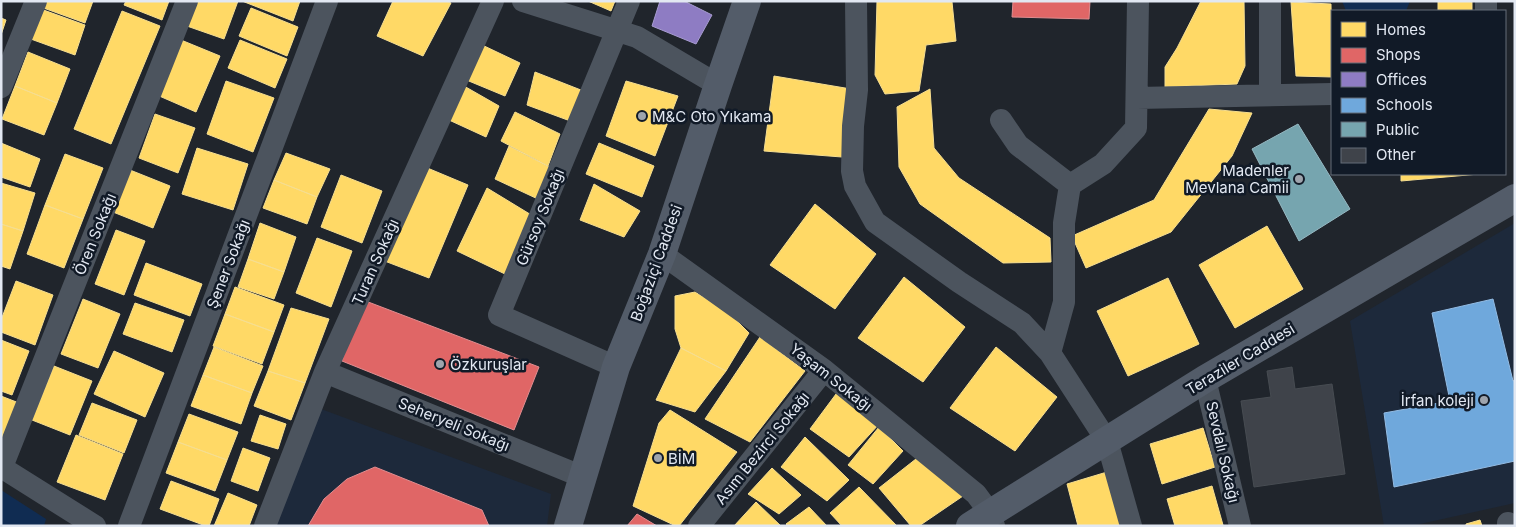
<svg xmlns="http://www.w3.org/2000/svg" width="1516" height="527" font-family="Inter,sans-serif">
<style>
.built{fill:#1d293b}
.green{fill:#102c52}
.homes{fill:#ffd966;stroke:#f6de90}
.shops{fill:#e06666;stroke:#e18d90}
.offices{fill:#8e7cc3;stroke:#a79cd1}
.schools{fill:#6fa8dc;stroke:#92bbe3}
.public{fill:#76a5af;stroke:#96b9c3}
.building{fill:#3f434a;stroke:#474c52}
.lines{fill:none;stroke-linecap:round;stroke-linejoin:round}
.minor{stroke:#4c545e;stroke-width:22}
.major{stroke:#535c69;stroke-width:28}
.poi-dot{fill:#9ea4ad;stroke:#111a27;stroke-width:2}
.labels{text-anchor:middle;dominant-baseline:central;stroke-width:5;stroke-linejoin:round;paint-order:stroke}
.poi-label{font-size:15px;fill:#e2e8f2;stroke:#111a27;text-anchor:start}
.street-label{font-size:15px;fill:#e2e8f2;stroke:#111a27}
</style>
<rect width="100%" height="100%" fill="#20252c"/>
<path class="built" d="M1515 223V503L1411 526H1384L1350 321Z
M321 409 551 494 547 526H272Z"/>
<path class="green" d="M1342 1H1410L1406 11H1346Z
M1 490 46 519 44 526H1Z"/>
<path class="homes" d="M39 1H93L85 23 38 6Z
M126 1H169L162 20 124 5Z
M193 1H238L224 39 184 25Z
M242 1H300L293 21Z
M393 1H446L451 3 423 56 377 36Z
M588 1H615L611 11Z
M877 1 952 2 956 41 926 45 919 91 885 94 875 75Z
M1201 1H1244L1245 66 1237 84 1165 87V67L1177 48Z
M1438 1H1472V11H1438Z
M1291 2 1331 4 1332 77 1296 76Z
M38 8 85 25 75 55 28 38Z
M251 8 298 27 287 56 239 36Z
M122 11 160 26 111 144 74 129Z
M1 18 6 20 1 35Z
M181 40 220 56 196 112 157 95Z
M240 40 287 59 275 88 228 68Z
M480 44 520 63 505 96 464 79Z
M28 52 70 69 57 103 15 86Z
M535 72 586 92 573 122 527 105Z
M774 76 851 89 842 157 764 151Z
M226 81 274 98 253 152 207 134Z
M626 81 678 96 655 156 606 136Z
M15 86 57 103 44 135 2 119Z
M464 86 499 106 486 137 449 120Z
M930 89 934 148 959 178 1050 238 1051 262 1003 263 920 204 899 167 897 107Z
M1209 109 1252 113 1232 156 1171 232 1086 268 1072 236 1154 200Z
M515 112 560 134 548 166 501 141Z
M155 114 195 128 178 173 139 158Z
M1 143 40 159 30 187 1 177Z
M599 143 654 166 642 197 586 174Z
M509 146 553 169 540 200 495 179Z
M197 148 248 164 233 210 182 194Z
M286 153 330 169 317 197 274 180Z
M65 154 103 168 83 219 45 205Z
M425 167 468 185 429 278 382 260Z
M130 170 170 186 153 228 113 212Z
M1401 174H1479L1401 181Z
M341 175 382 191 362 243 321 227Z
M274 180 317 197 307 224 263 208Z
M1 183 35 193 23 231 1 224Z
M594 184 640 211 624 237 580 220Z
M487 188 533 216 505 274 457 251Z
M815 204 876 254 835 309 770 265Z
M45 205 83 219 64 268 27 254Z
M260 223 296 237 284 272 248 259Z
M1 224 23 231 10 269 1 266Z
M1267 226 1303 289 1235 328 1199 265Z
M116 230 145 241 124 295 95 284Z
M317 238 352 251 331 307 296 293Z
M248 259 284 272 274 299 238 287Z
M146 263 202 284 190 316 134 295Z
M904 277 965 327 923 382 858 338Z
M1168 278 1199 344 1128 376 1097 311Z
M16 281 53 295 35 345 1 332V320Z
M235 287 284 305 274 332 225 314Z
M695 292 728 312 749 333 726 371 681 348 675 329V296Z
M83 299 120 314 98 368 61 354Z
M135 303 184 320 172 352 123 334Z
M291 308 329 319 305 383 268 371Z
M225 314 274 332 262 364 213 346Z
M760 337 805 371 750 442 705 419Z
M1 340 29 351 12 395 1 391Z
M214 347 263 366 252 393 203 375Z
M996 347 1057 397 1015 451 950 408Z
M681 348 726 371 695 412 656 400Z
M114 351 164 373 145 417 94 394Z
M54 366 92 381 70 435 32 420Z
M268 371 305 383 291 420 254 406Z
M203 375 252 393 241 424 191 406Z
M839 390 880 423 849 457 810 429Z
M1 396 19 403 4 439 1 438Z
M92 403 137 420 124 453 79 435Z
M670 410 737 452 679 526H676L633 506 659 423Z
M189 414 238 432 227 460 178 442Z
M260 415 286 424 278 449 251 441Z
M879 427 903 451 873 484 848 465Z
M1203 428 1215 467 1162 484 1150 444Z
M76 435 123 454 105 500 57 482Z
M805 437 849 480 827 501 781 467Z
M178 442 227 460 215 491 166 473Z
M243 448 270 458 258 491 231 481Z
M921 455 963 496 919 526H911L879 488Z
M772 468 801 495 779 514 748 494Z
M1107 472 1123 526H1078L1067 484Z
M171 481 219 499 209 526H206L160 509Z
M1212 486 1223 525 1175 526 1167 499Z
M859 487 897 526H842L830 513Z
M228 493 257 505 249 526H214Z
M756 502 781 526H734Z
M809 507 827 526H788L786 524Z
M1480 520 1482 526H1466V524Z"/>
<path class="shops" d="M1013 1H1090L1089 19 1012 17Z
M363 300 539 367 514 430 342 361Z
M375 467 482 510 489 526H308L324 499 347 479Z
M637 514 657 526H627Z"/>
<path class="offices" d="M660 1H684L712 15 696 44 652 26Z"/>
<path class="schools" d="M1493 299 1513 381 1515 380V461L1394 487 1384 413 1450 401 1432 313Z"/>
<path class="public" d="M1298 124 1350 209 1299 241 1252 149Z"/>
<path class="building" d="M1292 367 1295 389 1332 384 1345 474 1254 487 1241 401 1271 397 1267 371Z"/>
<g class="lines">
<path class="minor" d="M523 1 637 37 718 85
M856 1 857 90 853 126 852 171 855 186 875 222 959 282 1022 323 1050 353 1107 441 1131 526
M1270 1V95
M1486 1V11
M1 87 36 1
M1137 98 1332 94
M1001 120 1018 145 1070 185
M662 254 824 370 976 494 990 513 994 526
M1050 353 1064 302V223L1070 185 1103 164 1136 128 1138 1
M616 367 499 315 629 1
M325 372 583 477
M1205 379 1240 526
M1 467 95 526
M2 467 187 1
M1508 523V526
M129 526 327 1
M265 526 325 372 493 1
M699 526 824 370"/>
<path class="major" d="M568 526 616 367 662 254 718 85 747 1
M970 526 1205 379 1515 198"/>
</g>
<g class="poi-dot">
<circle cx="642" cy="116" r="5"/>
<circle cx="1299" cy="179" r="5"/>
<circle cx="440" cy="364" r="5"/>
<circle cx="1484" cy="400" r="5"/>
<circle cx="658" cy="458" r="5"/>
</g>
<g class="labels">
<g class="poi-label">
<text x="652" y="116">M&amp;C Oto Yıkama</text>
<text x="1289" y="170" text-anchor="end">Madenler<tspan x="1289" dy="17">Mevlana Camii</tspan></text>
<text x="450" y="364">Özkuruşlar</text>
<text x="1474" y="400" text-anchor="end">İrfan koleji</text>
<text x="668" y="458">BİM</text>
</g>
<g class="street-label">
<text transform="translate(540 217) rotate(-68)">Gürsoy Sokağı</text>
<text transform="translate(95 234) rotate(-68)">Ören Sokağı</text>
<text transform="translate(375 262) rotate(-66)">Turan Sokağı</text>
<text transform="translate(656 263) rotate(-70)">Boğaziçi Caddesi</text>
<text transform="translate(228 264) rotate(-69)">Şener Sokağı</text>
<text transform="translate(1240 359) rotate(-31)">Teraziler Caddesi</text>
<text transform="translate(831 377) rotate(38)">Yaşam Sokağı</text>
<text transform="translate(454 424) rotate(22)">Seheryeli Sokağı</text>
<text transform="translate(762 448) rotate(-51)">Asım Bezirci Sokağı</text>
<text transform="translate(1223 452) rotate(77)">Sevdalı Sokağı</text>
</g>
</g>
<rect width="1516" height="527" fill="none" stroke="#e2e8f2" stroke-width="5"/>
<rect x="1331" y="10" width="175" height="165" fill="#111a27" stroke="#656c78"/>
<rect x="1341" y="22" width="25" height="15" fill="#ffd966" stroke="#656c78"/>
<text x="1376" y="35" font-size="15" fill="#e2e8f2">Homes</text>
<rect x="1341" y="48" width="25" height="15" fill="#e06666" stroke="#656c78"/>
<text x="1376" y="60" font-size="15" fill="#e2e8f2">Shops</text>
<rect x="1341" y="72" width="25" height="15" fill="#8e7cc3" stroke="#656c78"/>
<text x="1376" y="85" font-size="15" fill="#e2e8f2">Offices</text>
<rect x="1341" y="98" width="25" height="15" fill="#6fa8dc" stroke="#656c78"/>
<text x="1376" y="110" font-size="15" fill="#e2e8f2">Schools</text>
<rect x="1341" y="122" width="25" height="15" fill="#76a5af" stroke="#656c78"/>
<text x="1376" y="135" font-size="15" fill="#e2e8f2">Public</text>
<rect x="1341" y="148" width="25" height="15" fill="#3f434a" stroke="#656c78"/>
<text x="1376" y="160" font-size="15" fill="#e2e8f2">Other</text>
</svg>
